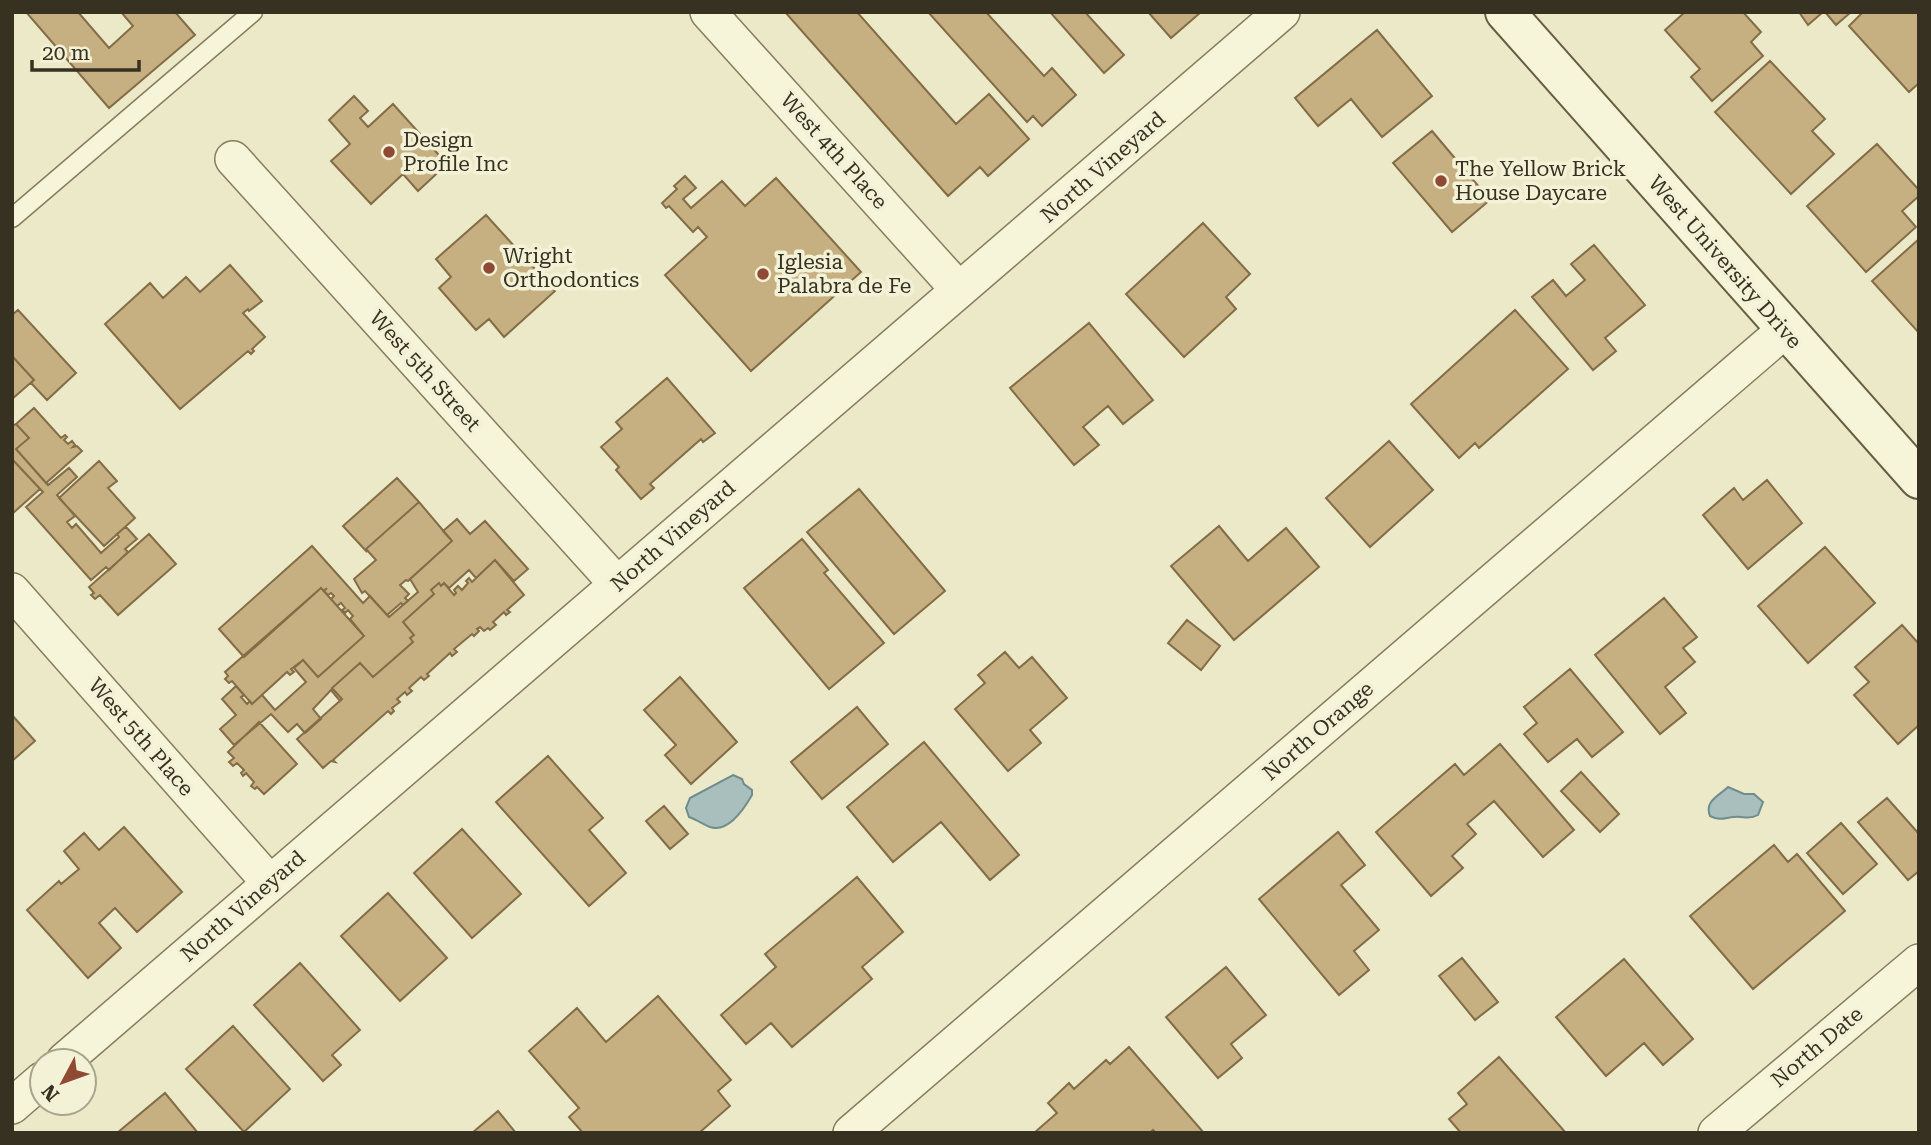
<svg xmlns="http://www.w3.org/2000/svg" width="1931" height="1145" font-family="'Roboto Serif',serif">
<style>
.water{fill:#a8bfbe;stroke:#708d8d;stroke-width:2}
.building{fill:#c6af81;stroke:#836d46;stroke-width:2}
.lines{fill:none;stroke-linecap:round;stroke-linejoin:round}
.lane-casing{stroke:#857d5e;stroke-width:21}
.street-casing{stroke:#857d5e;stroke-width:38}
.secondary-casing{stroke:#675e41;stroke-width:42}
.lane{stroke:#f6f5da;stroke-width:18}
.street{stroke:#f6f5da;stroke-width:35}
.secondary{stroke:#f6f5da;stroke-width:38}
.poi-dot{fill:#904933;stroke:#f3f2d7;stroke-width:2.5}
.labels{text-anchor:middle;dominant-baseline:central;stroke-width:7;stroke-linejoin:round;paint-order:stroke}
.poi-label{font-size:21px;fill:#373121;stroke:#f3f2d7;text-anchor:start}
.street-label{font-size:21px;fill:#373121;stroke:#f3f2d7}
</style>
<rect width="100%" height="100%" fill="#ebe9c8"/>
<path class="water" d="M733 775 742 779 744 784 752 790V795C744 809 728 833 710 827 703 824 697 820 689 817L686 808 690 798Z
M1728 787 1744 794H1754L1763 802 1758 815C1749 820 1744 816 1734 817 1724 818 1720 821 1710 816 1704 801 1719 796 1728 787Z"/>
<path class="building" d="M26 12H78L109 48 133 26 121 12H175L195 35 109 108Z
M785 12H857L956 124 989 94 1029 139 988 176 980 167 948 196Z
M928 12H986L1044 76 1052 68 1076 95 1042 126 1033 116 1027 122Z
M1050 12H1085L1124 55 1104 73Z
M1148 12H1201L1171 38Z
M1685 12H1743L1761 32 1751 42 1763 56 1712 101 1691 77 1700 69 1665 30Z
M1799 12H1823L1808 25Z
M1825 12H1851L1836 25Z
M1863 12H1919V83L1909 92 1849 26Z
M1377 30 1432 96 1382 137 1351 99 1318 126 1295 98Z
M1770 61 1825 119 1812 131 1834 154 1791 194 1715 112Z
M354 96 368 111 360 118 368 127 393 104 447 164 418 191 403 174 371 204 331 161 350 144 329 120Z
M1432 131 1490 200 1452 232 1393 163Z
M1877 144 1919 190V196L1902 211 1916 227 1866 272 1807 206Z
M685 176 696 188 683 199 691 208 722 181 745 206 776 178 861 272 751 371 665 275 707 237 698 227 693 232 669 206 666 208 662 203 677 189 674 186Z
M486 215 555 291 504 337 489 319 476 330 439 288 451 277 436 259Z
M1203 223 1250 274 1226 297 1236 309 1184 357 1126 294Z
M1919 239V333L1872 281Z
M1594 245 1645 305 1605 338 1616 351 1593 370 1532 297 1553 280 1566 296 1585 280 1571 264Z
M230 265 262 301 249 311 248 309 243 313 265 337 252 349 254 351 251 354 248 351 180 409 105 324 150 283 163 298 186 277 200 292Z
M18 310 76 373 47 400 31 383 34 380 12 356V315Z
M1515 310 1568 369 1479 448 1475 443 1459 458 1411 404Z
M1089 323 1153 400 1123 424 1108 406 1083 427 1099 445 1074 465 1010 388Z
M12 356 34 380 12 399Z
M667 378 715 433 703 442 701 439 650 484 654 488 641 499 616 470 619 467 601 447 622 429 616 422Z
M34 408 61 438 65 435 67 437 64 440 68 444 72 441 75 445 73 447 77 446 82 451 46 483 16 449 29 438 16 424Z
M16 424 29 438 16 449 48 485 69 468 77 477 57 495 75 516 67 522 72 528 76 524 101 553 119 537 117 534 124 528H127L137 539 125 549 128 552 109 570 106 567 91 580 26 507 43 492 12 459V426Z
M1389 441 1433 490 1370 547 1326 498Z
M12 459 40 489 12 514Z
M99 461 117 481 108 488 135 518 104 546 59 498Z
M397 478 419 502 366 549 367 552 343 526Z
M1767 480 1802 523 1748 569 1703 515 1734 488 1743 500Z
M859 489 945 591 894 634 807 532Z
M419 502 452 541 408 581 406 580 400 585 409 594 405 598 408 601 403 605 401 603 387 615 365 591 362 593 354 579 376 560 366 549Z
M457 519 470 534 485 521 528 569 514 581 495 560 476 578 469 570 449 588 444 583 441 586 439 583 431 590 434 594 403 622 414 635 410 638 413 642 373 677 360 663 332 688 342 699 340 701 331 690 313 709 321 719 305 733 297 724 288 732 271 714 234 745 220 729 236 715 222 699 236 686 244 695 241 697 247 704 250 701 252 704 262 695 275 710 306 682 294 668 303 660 318 677 364 636 350 619 353 616 348 610 345 613 342 610 345 608 341 603 337 606 331 599 334 596 331 593 328 595 324 591 327 588 324 591 321 588 244 657 219 629 312 546 363 603 370 596 389 617 418 592 410 579 452 541 443 531Z
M1219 526 1248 561 1286 528 1319 567 1234 640 1171 566Z
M149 534 176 564 118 615 100 595 95 599 91 595 94 593 89 587Z
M802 539 828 570 824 573 884 643 829 689 744 588Z
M1825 547 1875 603 1808 663 1758 606Z
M495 560 524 595 507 610 510 612 506 615 504 612 493 622 496 625 490 630 488 628 484 631 480 627 477 629 479 631 474 636 472 634 454 649 457 652 452 656 450 653 427 674 429 676 424 680 421 677 409 688 412 691 407 695 405 692 397 699 400 702 392 708 394 711 391 714 388 711 333 760 335 762 331 761 323 768 297 739 342 699 332 688 360 663 373 677 413 642 410 638 414 635 403 622 434 594 431 590 439 583 441 586 444 583 454 595 456 593 454 590 458 586 462 590 468 583 466 581 469 578 472 582Z
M321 588 364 636 318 677 303 660 291 669 294 672 290 675 287 672 252 704 232 681 229 683 225 679 228 676 225 672Z
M1664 598 1697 637 1683 648 1695 662 1665 687 1686 713 1660 734 1595 655Z
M1187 620 1220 646 1201 670 1168 643Z
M1902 625 1919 644V725L1898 744 1854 695 1869 682 1855 667Z
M1005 652 1019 668 1032 657 1067 698 1030 730 1041 743 1008 771 955 709 985 683 978 675Z
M1570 669 1623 732 1592 757 1577 739 1548 762 1524 734 1537 723 1524 707Z
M680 677 737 742 691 784 665 755 676 745 644 710Z
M857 707 888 744 822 799 791 762Z
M12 715 35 741 12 761Z
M259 722 297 764 264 794 257 787 255 789 251 786 254 782 246 773 243 776 241 773 244 770 237 763 233 766 229 762 234 758 228 752Z
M924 742 1019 855 990 880 941 822 893 862 847 807Z
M1500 744 1574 830 1543 857 1494 801 1467 824 1476 834 1452 856 1463 868 1431 896 1376 832 1455 764 1464 775Z
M548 756 603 818 589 830 626 873 589 906 496 802Z
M1581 772 1619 814 1600 832 1561 791Z
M1887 798 1919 834V871L1908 880 1858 822Z
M664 806 688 834 670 849 646 821Z
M1841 823 1877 864 1843 894 1807 853Z
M124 827 182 892 137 932 115 908 99 923 121 948 88 978 27 910 59 881 61 884 79 869 64 851 84 833 99 850Z
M462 829 521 894 472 938 414 873Z
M1338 832 1365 865 1341 885 1379 930 1354 951 1369 970 1339 995 1259 899Z
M1774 845 1788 862 1797 854 1845 911 1753 989 1690 916Z
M857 877 903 932 862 967 872 979 792 1047 771 1023 746 1044 721 1015 776 967 765 954Z
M388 893 447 958 400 1001 341 936Z
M1462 958 1498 1002 1475 1020 1439 976Z
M1624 959 1693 1039 1663 1065 1644 1043 1606 1076 1556 1017Z
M300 963 360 1030 332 1055 341 1065 323 1081 254 1005Z
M1226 967 1266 1015 1231 1044 1242 1058 1218 1078 1166 1017Z
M658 996 731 1080 718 1091 730 1106 699 1133H583L569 1117 579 1108 529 1051 577 1008 606 1042Z
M233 1026 290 1089 244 1132 186 1069Z
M1129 1047 1204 1133H1156L1153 1130 1150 1133H1034L1057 1113 1048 1103 1069 1083 1074 1089 1106 1060 1110 1064Z
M1499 1057 1566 1133H1461L1449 1119 1467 1104 1458 1093Z
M165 1093 198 1133H117Z
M498 1111 516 1133H472Z"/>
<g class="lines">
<defs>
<path id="lane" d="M12 218 253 12"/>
<path id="street" d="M708 12 959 290
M233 159 617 584
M12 591 270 883
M64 1061 1282 12
M12 1106 42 1080
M851 1133 1785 330
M1716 1133 1919 962"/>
<path id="secondary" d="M1505 12 1919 479"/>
</defs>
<use href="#lane" class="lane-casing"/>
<use href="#street" class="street-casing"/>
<use href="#secondary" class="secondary-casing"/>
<use href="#lane" class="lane"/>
<use href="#street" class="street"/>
<use href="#secondary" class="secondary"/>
</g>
<g class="poi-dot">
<circle cx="389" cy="152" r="7"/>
<circle cx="1441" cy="181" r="7"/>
<circle cx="489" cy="268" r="7"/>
<circle cx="763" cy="274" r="7"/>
</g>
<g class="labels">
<g class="poi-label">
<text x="403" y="140">Design<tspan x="403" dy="24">Profile Inc</tspan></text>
<text x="1455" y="169">The Yellow Brick<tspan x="1455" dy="24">House Daycare</tspan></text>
<text x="503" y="256">Wright<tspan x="503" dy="24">Orthodontics</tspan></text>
<text x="777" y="262">Iglesia<tspan x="777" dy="24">Palabra de Fe</tspan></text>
</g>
<g class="street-label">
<text transform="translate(834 151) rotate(48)">West 4th Place</text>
<text transform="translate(1103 167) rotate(-41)">North Vineyard</text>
<text transform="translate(1725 262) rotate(49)">West University Drive</text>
<text transform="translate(425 371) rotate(48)">West 5th Street</text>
<text transform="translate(673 536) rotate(-41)">North Vineyard</text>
<text transform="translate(1318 731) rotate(-41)">North Orange</text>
<text transform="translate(141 737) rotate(49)">West 5th Place</text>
<text transform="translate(243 906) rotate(-41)">North Vineyard</text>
<text transform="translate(1817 1047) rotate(-40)">North Date</text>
</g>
</g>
<rect width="1931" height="1145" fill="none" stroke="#373121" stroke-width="28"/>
<g transform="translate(63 1082) rotate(229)"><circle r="33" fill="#f3f2d7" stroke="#a8a58e" stroke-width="2"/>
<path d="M0-5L12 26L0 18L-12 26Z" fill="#904933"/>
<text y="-10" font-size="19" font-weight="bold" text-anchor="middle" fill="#373121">N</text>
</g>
<path d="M32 60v10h107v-10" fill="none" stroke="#373121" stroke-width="3.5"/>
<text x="42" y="60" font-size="21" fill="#373121" stroke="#f3f2d7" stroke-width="5" paint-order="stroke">20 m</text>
</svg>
